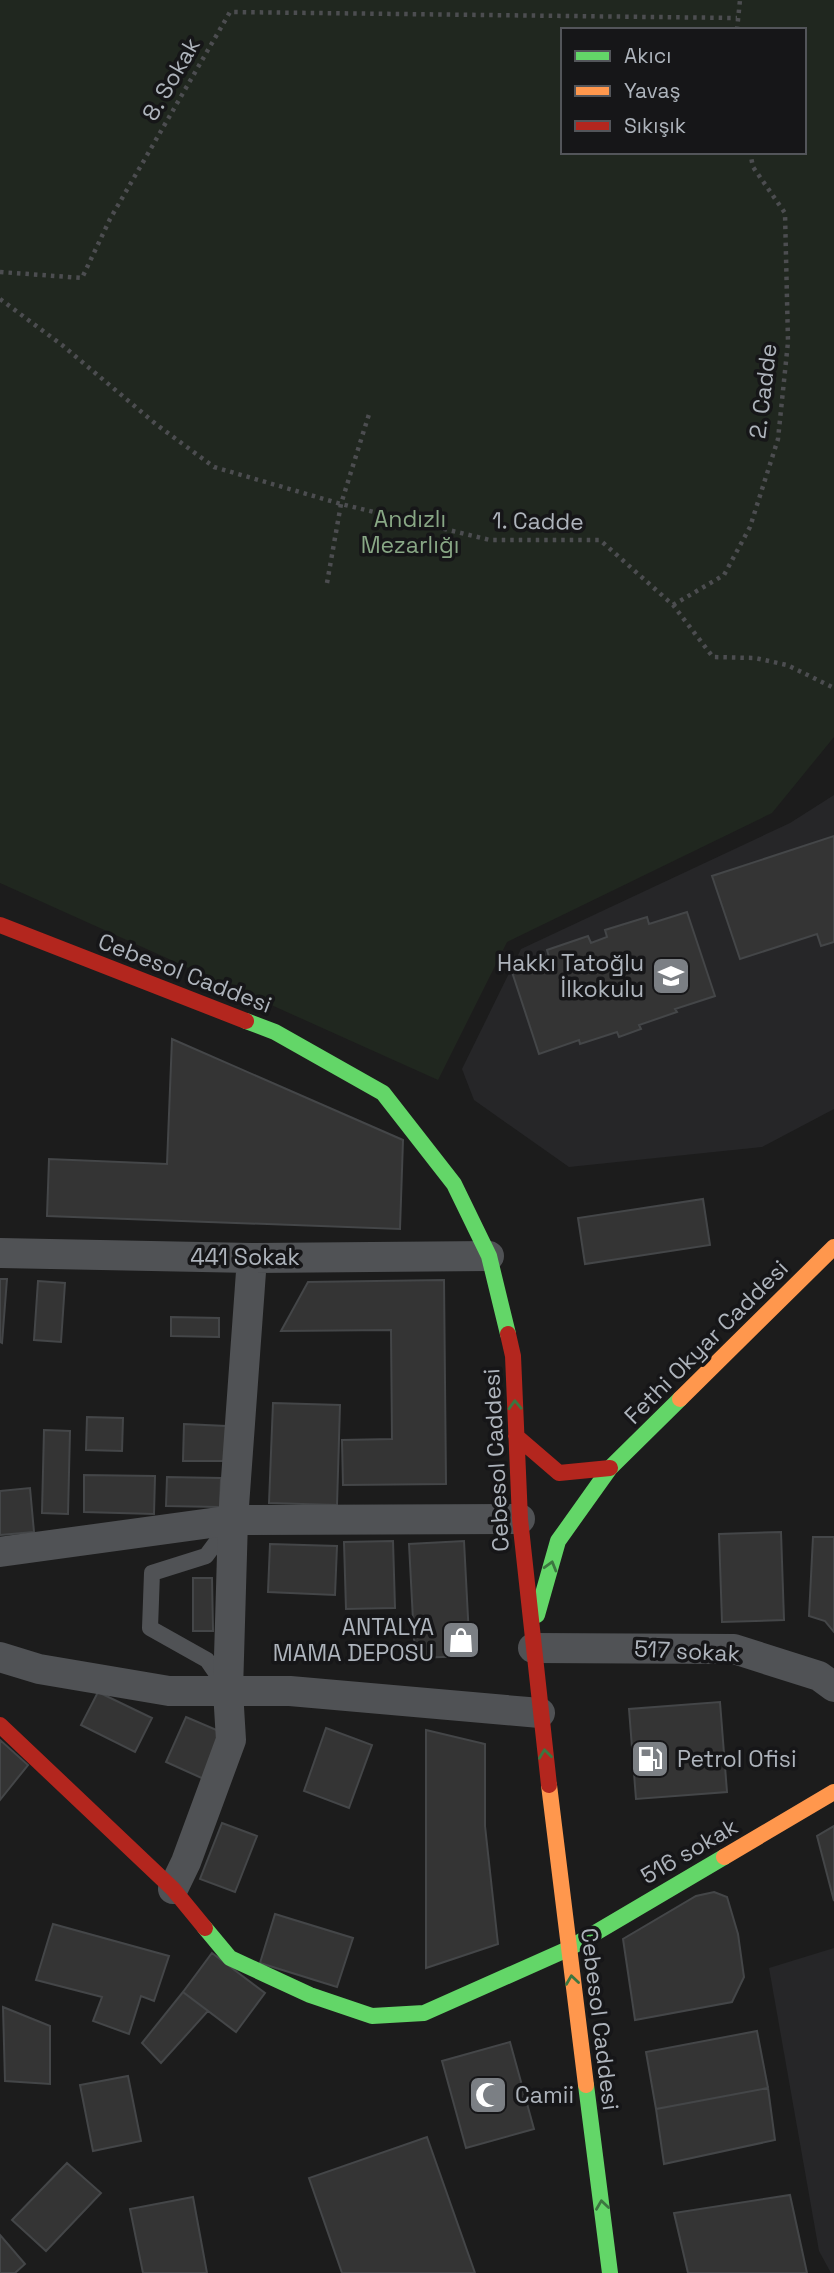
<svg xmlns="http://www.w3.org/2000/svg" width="834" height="2273" font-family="'Space Grotesk',sans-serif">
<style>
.built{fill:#262628}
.green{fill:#20271f;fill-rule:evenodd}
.building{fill:#343434;stroke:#444648;stroke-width:2}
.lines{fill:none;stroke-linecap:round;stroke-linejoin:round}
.path{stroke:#4c4d50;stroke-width:4.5;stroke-dasharray:3.5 5;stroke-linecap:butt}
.lane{stroke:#505255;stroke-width:16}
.street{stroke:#505255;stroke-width:30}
.fast{stroke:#63d668;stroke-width:16}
.slow{stroke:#ff974d;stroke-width:16}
.jam{stroke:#b3261e;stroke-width:16}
.oneway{stroke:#3c7640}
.labels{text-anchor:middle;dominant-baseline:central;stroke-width:7;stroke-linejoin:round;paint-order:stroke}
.street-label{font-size:23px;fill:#aeb4bc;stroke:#161618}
.park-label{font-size:23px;fill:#88a785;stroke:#161618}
.poi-label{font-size:23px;fill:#aeb4bc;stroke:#161618;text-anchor:end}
</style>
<rect width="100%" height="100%" fill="#1c1c1c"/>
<path class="built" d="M834 795V1109L762 1147 569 1167 474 1100 462 1069 521 949 790 823Z
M834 1948V2273H831L819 2251 769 1968Z"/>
<path class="green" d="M0 0H834V737L772 813 507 942 438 1080 0 883ZM563 30H804V152H563Z"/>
<path class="building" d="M834 836V942L821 946 817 934 740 959 712 876Z
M687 912 715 996 675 1009 677 1012 639 1025 641 1029 619 1037 617 1032 580 1044 579 1040 539 1054 511 969 549 957 547 950 588 936 591 943 607 937 605 930 647 917 649 924Z
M172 1039 403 1140 400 1229 47 1216 49 1159 167 1164Z
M703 1199 710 1245 585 1264 578 1218Z
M0 1279H7L2 1343 0 1342Z
M444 1280 446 1484 343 1485 342 1440 392 1439 391 1330 281 1331 308 1282Z
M38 1281 65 1283 61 1342 34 1340Z
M171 1317 219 1318V1337L171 1336Z
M273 1403 340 1405 337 1505 269 1503Z
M87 1417 123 1418 122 1451 86 1450Z
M184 1424 226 1426 225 1461H183Z
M44 1430 70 1431 68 1514 42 1513Z
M84 1475 155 1476 154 1514 84 1512Z
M167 1477 221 1478 220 1507 166 1506Z
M30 1488 34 1532 0 1535V1491Z
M781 1532 784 1620 722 1622 719 1534Z
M813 1537H834V1632L825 1621 809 1616Z
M393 1541 395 1608 346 1609 344 1542Z
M464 1541 470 1656 415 1658 409 1544Z
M270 1544 337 1546 335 1595 268 1592Z
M193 1578H212L213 1631H193Z
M98 1692 152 1718 135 1752 81 1725Z
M720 1702 727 1792 636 1799 629 1709Z
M186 1717 226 1734 206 1780 166 1762Z
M326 1728 372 1745 349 1808 304 1791Z
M426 1730 485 1744V1826L498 1944 426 1968Z
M0 1740 28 1765 0 1800Z
M222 1823 257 1836 235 1892 200 1879Z
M834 1826V1901L817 1836Z
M714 1892 727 1897 738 1934 744 1977 732 2002 635 2020 623 1939 696 1896Z
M275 1914 353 1938 337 1987 260 1963Z
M53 1924 169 1956 154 2001 141 1996 129 2034 93 2021 102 1997 36 1980Z
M212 1953 265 1993 236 2032 183 1992Z
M183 1992 208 2011 161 2063 142 2043Z
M3 2007 50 2026V2084L5 2081Z
M757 2031 768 2088 656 2109 646 2052Z
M510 2042 534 2129 466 2148 442 2061Z
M128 2076 141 2141 93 2151 80 2085Z
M768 2088 775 2140 664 2164 656 2109Z
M427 2137 475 2273H342L309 2178Z
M67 2163 101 2193 46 2251 12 2220Z
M790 2195 807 2273H688L674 2213Z
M193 2197 207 2273H143L130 2209Z
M0 2235 25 2264 15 2273H0Z"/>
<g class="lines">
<path class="path" d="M737 30 740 0
M0 272 82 278 110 219 230 12 737 18
M0 299 62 345 157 425 214 467 341 504 490 540H600L673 605 713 657 755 658 787 665 834 688
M327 583 341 504 370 411
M673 605 724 575 750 527 778 439 788 342 785 213 753 167 750 152"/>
<path class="lane" d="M225 1686 207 1660 150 1628 152 1573 206 1556 229 1525"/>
<path class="street" d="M0 1253 252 1258 489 1256
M0 1552 233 1520 520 1519
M533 1648 734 1649 819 1676 834 1687
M0 1657 39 1669 169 1691H290L540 1713
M173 1889 186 1862 231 1740 228 1691 233 1520 252 1258"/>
<path class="fast" d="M246 1021 275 1032 383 1093 454 1184 489 1256 508 1334
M537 1615 558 1541 610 1468 680 1399
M205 1928 230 1958 310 1995 372 2016 424 2013 568 1949 724 1857
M586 2085 610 2273"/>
<path class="slow" d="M680 1399 834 1247
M549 1785 586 2085
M724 1857 834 1792"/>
<path class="jam" d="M0 925 246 1021
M508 1334 513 1356 520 1519 549 1785
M516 1436 559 1473 610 1468
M0 1725 173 1889 205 1928"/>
</g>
<defs><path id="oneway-chevron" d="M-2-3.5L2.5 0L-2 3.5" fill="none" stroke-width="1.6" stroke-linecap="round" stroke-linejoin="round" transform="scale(1.75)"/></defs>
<g class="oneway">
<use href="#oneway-chevron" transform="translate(515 1405) rotate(-92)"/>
<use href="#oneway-chevron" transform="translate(551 1566) rotate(-74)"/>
<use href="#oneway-chevron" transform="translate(545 1754) rotate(-97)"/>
<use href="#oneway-chevron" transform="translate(572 1980) rotate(-98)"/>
<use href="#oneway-chevron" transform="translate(602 2205) rotate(-98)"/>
</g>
<defs>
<symbol id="school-square" viewBox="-11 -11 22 22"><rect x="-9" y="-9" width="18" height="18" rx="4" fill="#7b7f84" stroke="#161618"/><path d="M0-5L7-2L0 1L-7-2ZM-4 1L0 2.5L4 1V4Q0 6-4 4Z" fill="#fff"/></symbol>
<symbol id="shop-square" viewBox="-11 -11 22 22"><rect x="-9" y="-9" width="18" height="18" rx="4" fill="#7b7f84" stroke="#161618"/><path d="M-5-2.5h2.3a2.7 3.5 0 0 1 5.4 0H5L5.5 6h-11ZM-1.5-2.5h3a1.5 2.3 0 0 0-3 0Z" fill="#fff"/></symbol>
<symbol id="fuel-square" viewBox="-11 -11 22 22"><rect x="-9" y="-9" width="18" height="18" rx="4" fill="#7b7f84" stroke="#161618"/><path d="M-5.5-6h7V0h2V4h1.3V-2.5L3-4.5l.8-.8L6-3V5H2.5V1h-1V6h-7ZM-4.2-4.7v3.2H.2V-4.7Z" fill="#fff"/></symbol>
<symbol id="mosque-square" viewBox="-11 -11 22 22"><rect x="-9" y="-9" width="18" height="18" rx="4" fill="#7b7f84" stroke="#161618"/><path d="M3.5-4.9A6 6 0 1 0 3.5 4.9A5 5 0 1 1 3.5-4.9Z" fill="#fff"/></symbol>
</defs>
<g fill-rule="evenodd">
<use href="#school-square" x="649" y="954" width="44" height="44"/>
<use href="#shop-square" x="439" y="1618" width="44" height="44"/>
<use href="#fuel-square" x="628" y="1737" width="44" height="44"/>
<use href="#mosque-square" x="466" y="2073" width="44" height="44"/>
</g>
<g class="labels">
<g class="street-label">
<text transform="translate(171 79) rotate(-60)">8. Sokak</text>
<text transform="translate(763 391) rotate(-83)">2. Cadde</text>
<text transform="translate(538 521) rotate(1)">1. Cadde</text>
<text transform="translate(185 973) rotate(21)">Cebesol Caddesi</text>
<text x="245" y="1257">441 Sokak</text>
<text transform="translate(706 1342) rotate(-45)">Fethi Okyar Caddesi</text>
<text transform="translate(496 1460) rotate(-93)">Cebesol Caddesi</text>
<text transform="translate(687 1651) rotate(3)">517 sokak</text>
<text transform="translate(689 1851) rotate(-30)">516 sokak</text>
<text transform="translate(600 2019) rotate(83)">Cebesol Caddesi</text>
</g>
<g class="park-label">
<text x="410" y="519">Andızlı<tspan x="410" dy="26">Mezarlığı</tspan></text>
</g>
<g class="poi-label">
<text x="644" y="963">Hakkı Tatoğlu<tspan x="644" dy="26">İlkokulu</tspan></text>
<text x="434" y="1627">ANTALYA<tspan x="434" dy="26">MAMA DEPOSU</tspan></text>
<text x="677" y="1759" text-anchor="start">Petrol Ofisi</text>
<text x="515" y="2095" text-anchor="start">Camii</text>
</g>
</g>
<rect x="561" y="28" width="245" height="126" fill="#161618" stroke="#53555a" stroke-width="2"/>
<rect x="575" y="51" width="35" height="10" fill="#63d668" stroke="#53555a" stroke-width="2"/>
<text x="624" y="63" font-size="21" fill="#aeb4bc">Akıcı</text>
<rect x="575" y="86" width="35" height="10" fill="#ff974d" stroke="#53555a" stroke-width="2"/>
<text x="624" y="98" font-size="21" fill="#aeb4bc">Yavaş</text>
<rect x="575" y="121" width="35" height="10" fill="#b3261e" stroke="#53555a" stroke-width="2"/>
<text x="624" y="133" font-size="21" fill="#aeb4bc">Sıkışık</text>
</svg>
